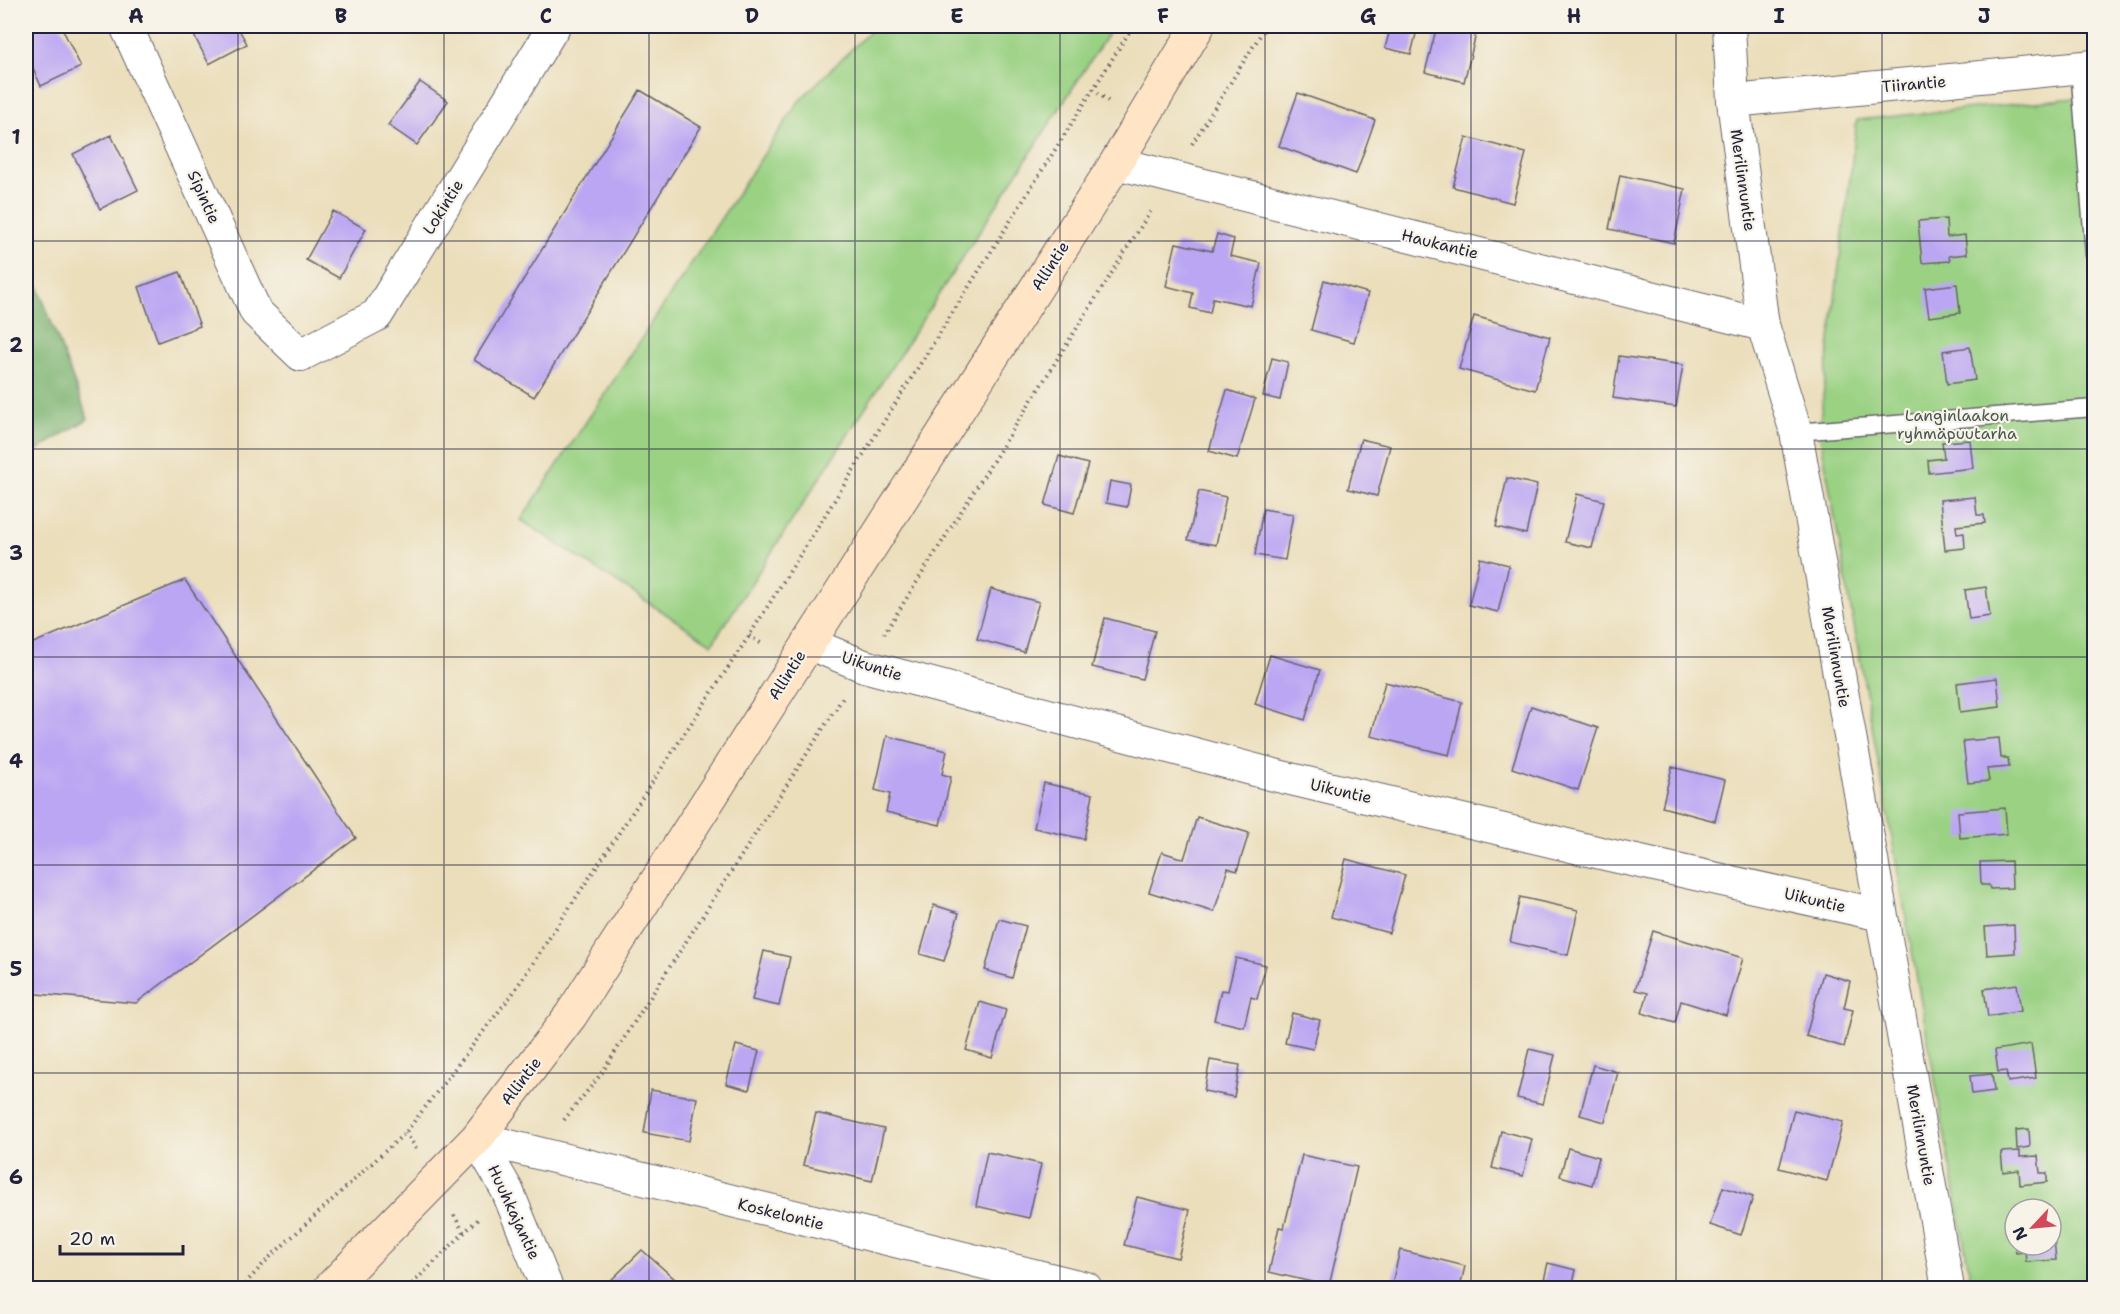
<svg xmlns="http://www.w3.org/2000/svg" width="2120" height="1314" font-family="'Shantell Sans',sans-serif">
<style>
.green{fill:#9ad183;stroke:#5e7a5f;stroke-width:1.5;fill-rule:evenodd}
.forest{fill:#7bb371;stroke:#4e6a56;stroke-width:1.5}
.building{fill:#bba6f3}
.lines{fill:none;stroke-linecap:round;stroke-linejoin:round}
.lane-casing{stroke:#686468;stroke-width:19}
.street-casing{stroke:#686468;stroke-width:34}
.secondary-casing{stroke:#686468;stroke-width:35}
.path{stroke:#686468;stroke-width:4;stroke-dasharray:1.5 4.5;stroke-linecap:butt}
.lane{stroke:#fff;stroke-width:16}
.street{stroke:#fff;stroke-width:32}
.secondary{stroke:#ffe4c6;stroke-width:33}
.grid{fill:none;stroke:#22223b;stroke-width:1.5;stroke-opacity:0.55}
.labels{text-anchor:middle;dominant-baseline:central;stroke-width:4.5;stroke-linejoin:round;paint-order:stroke}
.street-label{font-size:16px;fill:#22223b;stroke:#f7f3e8}
.park-label{font-size:16px;fill:#465751;stroke:#f7f3e8}
.neatline{fill:none;stroke:#22223b;stroke-width:2}
.grid-label{font-size:20px;text-anchor:middle;font-weight:bold;fill:#22223b}
</style>
<rect width="100%" height="100%" fill="#f7f3e8"/>
<filter id="ink" filterUnits="userSpaceOnUse"><feTurbulence type="fractalNoise" baseFrequency=".0167" numOctaves="2"/><feDisplacementMap in="SourceGraphic" scale="12" xChannelSelector="R" yChannelSelector="G"/><feConvolveMatrix kernelMatrix="1 2 1 2 8 2 1 2 1" color-interpolation-filters="sRGB"/></filter>
<filter id="wash" filterUnits="userSpaceOnUse"><feTurbulence type="fractalNoise" baseFrequency=".008" numOctaves="4" result="noise"/><feDisplacementMap in="SourceGraphic" scale="24" xChannelSelector="R" yChannelSelector="G"/><feGaussianBlur stdDeviation="1.35" result="paint"/><feColorMatrix in="noise" values="0 0 0 0 0 0 0 0 0 0 0 0 0 0 0 0 0 1.4 0 .05"/><feComposite in="paint" operator="in"/></filter>
<g filter="url(#wash)">
<rect width="100%" height="100%" fill="#ebdebb"/>
<path class="green" d="M875 26H1113L712 644 521 520 799 101Z
M2094 96V1288H1972L1819 429 1857 120ZM2015 1209H2051V1245H2015Z"/>
<path class="forest" d="M26 255 88 419 26 457Z"/>
<g id="blocks">
<path class="building" d="M26 26H61L81 67 41 86 26 53Z
M189 26H237L247 44 209 64Z
M1391 26H1418L1411 54 1385 48Z
M1437 26H1478L1464 82 1425 72Z
M420 82 448 101 417 145 388 125Z
M640 90 701 127 534 397 474 360Z
M1298 93 1375 120 1356 174 1279 146Z
M26 118 33 134 26 138Z
M111 135 138 190 100 209 73 154Z
M1466 137 1526 153 1513 203 1453 187Z
M1620 175 1685 189 1674 243 1609 229Z
M333 211 366 229 339 278 306 260Z
M1946 219 1947 237 1965 235 1967 254 1949 256 1950 261 1922 263 1918 221Z
M1217 234 1234 239 1230 256 1261 263 1251 306 1213 298 1210 313 1190 308 1193 293 1166 286 1176 243 1212 251Z
M180 272 200 326 158 342 139 287Z
M1324 280 1368 293 1354 342 1311 330Z
M1957 284 1960 313 1929 317 1925 288Z
M1474 316 1550 337 1535 390 1459 369Z
M1970 347 1975 380 1947 384 1943 351Z
M1619 356 1683 365 1676 407 1613 398Z
M1272 358 1288 362 1280 400 1263 396Z
M1227 390 1255 399 1237 459 1209 451Z
M1361 439 1390 446 1377 496 1348 489Z
M1970 440 1973 468 1929 473 1928 460 1944 458 1942 442Z
M1059 456 1088 464 1074 513 1045 505Z
M1507 478 1537 485 1526 534 1496 527Z
M1110 481 1131 485 1127 507 1106 503Z
M1199 491 1226 497 1216 545 1188 540Z
M1577 494 1604 501 1592 548 1565 542Z
M1975 497 1977 515H1984L1985 523 1956 526 1957 534 1964 533 1965 548 1945 550 1940 500Z
M1263 509 1293 514 1285 560 1255 555Z
M1480 558 1509 565 1498 612 1469 605Z
M185 580 356 838 136 1003 26 993V646Z
M1986 587 1990 616 1969 619 1965 590Z
M991 589 1039 602 1024 652 977 639Z
M1105 618 1155 631 1142 679 1092 667Z
M1270 655 1320 670 1305 720 1255 704Z
M1997 678 2000 707 1960 712 1957 683Z
M1385 682 1462 702 1449 755 1371 736Z
M1531 706 1598 728 1578 790 1512 768Z
M887 736 947 751 942 774 951 777 940 825 886 812 890 794 875 790Z
M1999 738 2001 758H2008L2009 767 1987 769 1989 781 1968 783 1963 741Z
M1672 767 1725 780 1715 821 1662 807Z
M1044 783 1093 794 1084 839 1034 828Z
M2005 808 2007 834 1960 838 1958 812Z
M1197 817 1249 833 1237 871 1228 868 1214 912 1149 892 1162 852 1184 859Z
M1346 859 1405 875 1389 933 1331 917Z
M2011 861 2012 888 1990 889 1989 885H1981L1980 862Z
M1520 897 1578 910 1568 955 1510 942Z
M934 905 959 913 944 961 920 954Z
M999 919 1026 926 1012 978 985 970Z
M2014 925 2015 953 1987 955 1985 927Z
M1653 931 1743 958 1726 1015 1681 1001 1675 1023 1642 1013 1648 993 1635 990Z
M764 951 790 957 779 1006 752 1000Z
M1236 958 1266 965 1257 999 1251 997 1244 1027 1214 1020 1221 990 1228 991Z
M1823 973 1850 981 1844 1008 1853 1010 1844 1047 1806 1036Z
M2017 984 2021 1011 1988 1017 1984 989Z
M980 1002 1006 1010 992 1058 966 1050Z
M1292 1013 1320 1020 1313 1049 1285 1043Z
M2031 1044 2036 1078 2008 1082 2006 1071 1998 1072 1995 1050Z
M736 1045 759 1051 749 1090 726 1084Z
M1529 1049 1555 1055 1543 1104 1517 1098Z
M1210 1060 1240 1065 1234 1097 1204 1091Z
M1593 1065 1618 1072 1605 1122 1580 1115Z
M1992 1074 1994 1091 1972 1094 1970 1076Z
M651 1090 697 1098 689 1141 644 1133Z
M1794 1110 1843 1122 1827 1181 1779 1168Z
M816 1113 884 1129 872 1181 803 1165Z
M2029 1129 2030 1147 2017 1149 2016 1130Z
M1501 1131 1532 1139 1523 1176 1492 1168Z
M1568 1148 1599 1157 1592 1185 1560 1176Z
M2020 1151V1157L2038 1156 2040 1173H2047V1182L2020 1185 2019 1170 2003 1172 2001 1152Z
M987 1152 1041 1164 1029 1218 976 1206Z
M1302 1155 1357 1167 1329 1286 1269 1272 1279 1227 1284 1228Z
M1723 1187 1753 1197 1741 1235 1710 1225Z
M1137 1197 1190 1210 1178 1258 1124 1245Z
M2051 1239H2054L2056 1260 2026 1262 2025 1252 2016 1253 2015 1245H2051Z
M642 1250 685 1288H603Z
M1400 1250 1465 1266 1460 1288H1391Z
M1548 1263 1576 1270 1572 1287 1576 1288H1542Z"/>
</g>
</g>
<g filter="url(#ink)">
<use href="#blocks" fill-opacity="0" stroke="#686468" stroke-width="1.5"/>
<g class="lines">
<defs>
<path id="lane" d="M2079 68 2094 255
M1796 432 2094 408"/>
<path id="street" d="M126 26 256 312 301 355 377 315 554 26
M1729 26 1733 101 1763 325 1796 432 1948 1288
M1733 101 2094 66
M1116 163 1763 325
M808 643 864 666 1278 776 1609 855 1881 915
M477 1138 1086 1288
M477 1138 507 1190 547 1288"/>
<path id="secondary" d="M330 1288 477 1138 571 1015 1116 163 1198 26"/>
</defs>
<use href="#lane" class="lane-casing"/>
<use href="#street" class="street-casing"/>
<use href="#secondary" class="secondary-casing"/>
<path class="path" d="M1093 89 1108 101
M1192 144 1266 26
M884 634 1152 209
M749 636 762 644
M564 1120 601 1074 844 696
M406 1132 416 1149
M454 1215 464 1233
M241 1288 269 1258 406 1132 513 993 749 636 1133 26
M408 1288 478 1219"/>
<use href="#lane" class="lane"/>
<use href="#street" class="street"/>
<use href="#secondary" class="secondary"/>
</g>
</g>
<path class="grid" d="M238 26V1288M444 26V1288M649 26V1288M855 26V1288M1060 26V1288M1265 26V1288M1471 26V1288M1676 26V1288M1882 26V1288M26 241H2094M26 449H2094M26 657H2094M26 865H2094M26 1073H2094"/>
<g class="labels">
<g class="street-label">
<text transform="translate(1914 84) rotate(-5)">Tiirantie</text>
<text transform="translate(1743 180) rotate(82)">Merilinnuntie</text>
<text transform="translate(204 197) rotate(66)">Sipintie</text>
<text transform="translate(443 207) rotate(-58)">Lokintie</text>
<text transform="translate(1440 244) rotate(14)">Haukantie</text>
<text transform="translate(1050 266) rotate(-57)">Allintie</text>
<text transform="translate(1836 657) rotate(80)">Merilinnuntie</text>
<text transform="translate(872 666) rotate(18)">Uikuntie</text>
<text transform="translate(787 675) rotate(-58)">Allintie</text>
<text transform="translate(1341 791) rotate(13)">Uikuntie</text>
<text transform="translate(1815 900) rotate(13)">Uikuntie</text>
<text transform="translate(521 1081) rotate(-53)">Allintie</text>
<text transform="translate(1921 1135) rotate(80)">Merilinnuntie</text>
<text transform="translate(514 1212) rotate(65)">Huuhkajantie</text>
<text transform="translate(781 1214) rotate(14)">Koskelontie</text>
</g>
<g class="park-label">
<text x="1957" y="415">Langinlaakon<tspan x="1957" dy="18">ryhmäpuutarha</tspan></text>
</g>
</g>
<rect width="2120" height="1314" fill="none" stroke="#f7f3e8" stroke-width="66"/>
<g transform="translate(2033 1227) rotate(244)"><circle r="28" fill="#f7f3e8" stroke="#a29fa3" stroke-width="1.5"/>
<path d="M0-4.5L10 22L0 15L-10 22Z" fill="#d1495b"/>
<text y="-9" font-size="16" font-weight="bold" text-anchor="middle" fill="#22223b">N</text>
</g>
<path d="M60 1245v9h123v-9" fill="none" stroke="#22223b" stroke-width="3"/>
<text x="69" y="1245" font-size="18" fill="#22223b" stroke="#f7f3e8" stroke-width="4.5" paint-order="stroke">20 m</text>
<rect x="33" y="33" width="2054" height="1248" class="neatline"/>
<g class="grid-label">
<text x="136" y="23">A</text>
<text x="341" y="23">B</text>
<text x="546" y="23">C</text>
<text x="752" y="23">D</text>
<text x="957" y="23">E</text>
<text x="1163" y="23">F</text>
<text x="1368" y="23">G</text>
<text x="1574" y="23">H</text>
<text x="1779" y="23">I</text>
<text x="1984" y="23">J</text>
<text x="16" y="144">1</text>
<text x="16" y="352">2</text>
<text x="16" y="560">3</text>
<text x="16" y="768">4</text>
<text x="16" y="976">5</text>
<text x="16" y="1184">6</text>
</g>
</svg>
